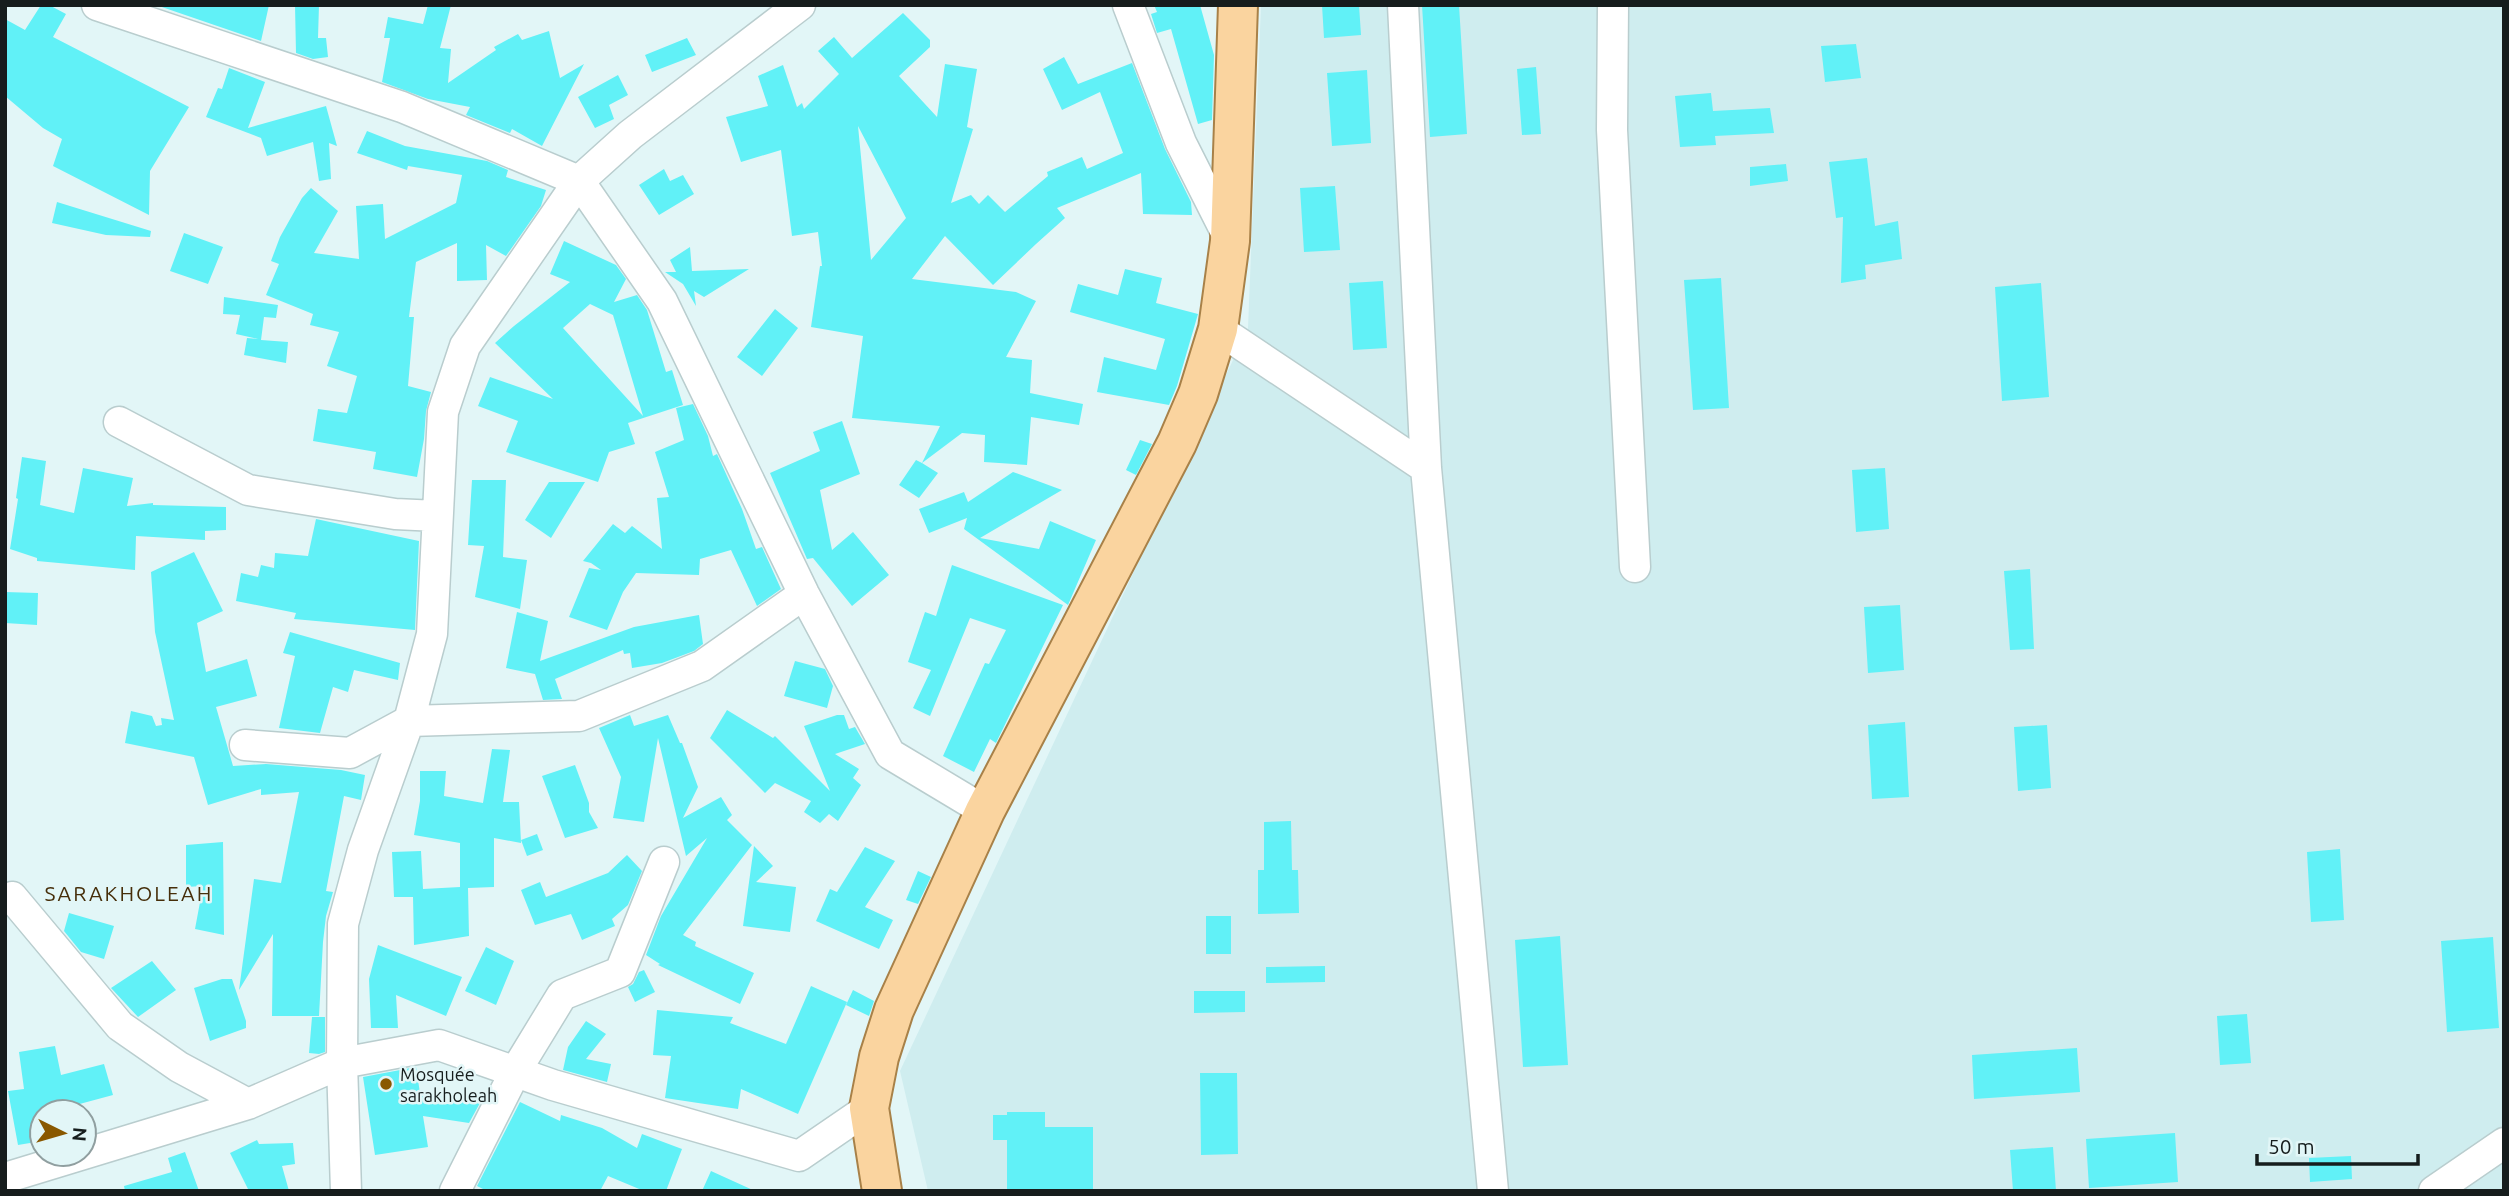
<svg xmlns="http://www.w3.org/2000/svg" width="2509" height="1196" font-family="Ubuntu,sans-serif">
<style>
.built{fill:#cfedef}
.building{fill:#61f1f7;fill-rule:evenodd}
.lines{fill:none;stroke-linecap:round;stroke-linejoin:round}
.minor-casing{stroke:#b9cdce;stroke-width:33}
.major-casing{stroke:#a88148;stroke-width:42}
.minor{stroke:#fff;stroke-width:30}
.major{stroke:#fad49f;stroke-width:38}
.poi-dot{fill:#895800;stroke:#e2f6f7;stroke-width:2.5}
.labels{text-anchor:middle;dominant-baseline:central;stroke-width:5;stroke-linejoin:round;paint-order:stroke}
.poi-label{font-size:18px;fill:#161d1d;stroke:#e2f6f7;text-anchor:start}
.quarter-label{font-size:21px;letter-spacing:2px;fill:#462e0a;stroke:#e2f6f7}
</style>
<rect width="100%" height="100%" fill="#e2f6f7"/>
<path class="built" d="M1261 5H2504V1191H928L900 1071 1248 328Z"/>
<path class="building" d="M41 5H49L66 14 53 37 189 107 150 171 149 215 53 166 62 139 43 128 5 96V19L25 30Z
M156 5H269L261 41Z
M295 5H319L318 38H326L328 57 313 59 296 53Z
M428 5H451L440 48 451 49 448 83 496 50 494 47 518 34 522 40 549 31 560 78 584 64 542 146 512 129 510 133 466 115 470 107 428 99 382 82 390 38H384L388 17 423 24Z
M1154 5H1200L1214 55 1212 120 1198 124 1171 29 1157 33 1151 14 1157 12Z
M1322 5H1359L1361 35 1324 38Z
M1422 5H1459L1467 134 1430 137Z
M903 13 930 40V47L899 76 937 117 945 64 977 69 967 127 973 129 951 203 971 195 979 204 988 195 1005 212 1048 176 1047 172 1082 157 1087 169 1123 153 1100 92 1062 110 1043 69 1064 57 1078 84 1132 63 1165 149 1191 202 1192 215 1143 214 1141 173 1057 208 1065 218 1036 244 993 285 945 236 912 279 1016 292 1036 301 1006 357 1032 360 1030 393 1083 404 1079 425 1031 417 1027 465 984 462 985 435 962 433 922 463 938 473 919 498 899 485 916 460 922 463 940 426 852 418 863 336 811 327 820 266H822L818 232 792 236 781 150 741 162 726 117 768 106 758 76 783 65 797 107 802 103 804 109 839 74 818 51 834 37 852 58ZM858 126 906 218 871 260Z
M687 38 696 55 652 72 645 55Z
M1856 44 1861 78 1825 82 1821 46Z
M1536 67 1541 134 1522 135 1517 69Z
M229 68 265 82 248 128 326 106 337 146 329 143 331 179 319 181 313 142 267 156 261 138 206 117 218 88 222 89Z
M1367 70 1371 143 1332 146 1327 73Z
M618 75 628 95 609 105 614 119 595 128 578 97Z
M1711 93 1713 111 1770 108 1774 133 1715 136 1716 145 1680 147 1675 96Z
M367 131 405 146 487 161 508 170 506 177 546 190 541 206 506 256 486 245 487 280 457 281V243L416 262 409 317H414L408 386 431 392 426 411 424 439 417 477 373 469 376 452 313 441 318 409 347 413 357 376 327 366 339 332 310 325 313 314 266 295 279 264 271 261 280 237 302 198 311 188 338 211 314 253 359 259 356 206 383 204 385 239 456 203 462 175 408 166 407 170 357 153Z
M1867 158 1875 226 1898 221 1902 259 1865 265 1866 279 1841 283 1843 217 1836 218 1829 162Z
M1786 164 1788 181 1750 186V167Z
M664 169 670 181 683 175 694 194 659 215 639 185Z
M1335 186 1340 250 1304 252 1300 188Z
M57 202 151 231 150 237 106 235 52 223Z
M184 233 223 247 208 284 170 271Z
M564 241 616 265 626 279 614 302 637 295 647 310 666 372 672 370 683 405 628 423 635 444 609 452 598 482 506 452 518 421 478 406 490 377 553 399 495 343 514 326 570 282 550 274ZM590 304 613 315 643 416 563 328Z
M690 247 692 271 749 269 704 297 694 291 696 306 683 284 665 272H676L670 260Z
M1125 269 1162 278 1156 303 1198 314 1177 386 1169 405 1097 392 1104 357 1156 370 1165 339 1070 312 1078 284 1118 295Z
M1721 278 1729 408 1693 410 1684 280Z
M1383 281 1387 348 1353 350 1349 283Z
M2041 283 2049 397 2002 401 1995 287Z
M224 297 278 305 276 318 264 317 261 340 288 342 286 363 244 355 247 338 258 339 236 334 240 315 223 314Z
M775 309 798 328 762 376 737 357Z
M693 404 708 436 713 456 717 454 742 509 756 549 762 547 781 589 757 606 731 550 700 559 699 575 636 573 623 592 607 630 569 617 589 568 601 570 591 563 583 561 613 524 625 533 632 526 662 549 657 498 669 497 655 452 684 440 676 408Z
M842 421 860 474 820 490 832 550 853 532 889 575 852 606 813 558 807 559 770 473 820 451 813 432Z
M1140 440 1152 444 1136 475 1126 470Z
M22 457 46 461 40 505 74 513 83 468 133 478 127 506 153 503V505L226 507V530L205 531V540L136 536 135 570 37 561V558L10 549 18 499 16 498Z
M1885 468 1889 529 1856 532 1852 470Z
M1013 472 1062 490 980 538 1039 549 1050 521 1096 540 1068 605 964 529 967 518 929 533 919 509 964 492 968 502Z
M472 480H506L503 557 527 560 520 609 475 597 484 546 468 545Z
M549 482H585L551 538 525 520Z
M316 519 419 541 415 630 294 619 296 613 236 601 241 573 258 577 261 565 274 568 275 553 308 556Z
M194 552 223 611 197 623 206 672 247 659 257 696 216 707 233 766 266 764 341 770 365 775 361 800 344 796 326 891 333 892 326 916 323 942 319 1016H272L273 934 239 990 254 879 281 883 299 792 261 795V789L208 805 194 757 125 743 131 711 152 716 156 726 162 725 161 718 174 720 155 632 151 572Z
M952 565 1063 605 996 743 990 739 974 772 943 756 985 663 989 664 1006 630 970 618 930 716 913 708 931 670 908 662 925 612 936 616Z
M2030 569 2034 649 2010 650 2004 571Z
M5 592 38 593 37 625 5 623Z
M1900 605 1904 670 1868 673 1864 607Z
M517 612 548 621 540 661 634 627 699 615 703 644 694 651 662 663 632 668 630 653 624 654 623 650 555 679 562 699 543 700 535 674 506 668Z
M290 632 400 663 398 680 354 670 348 692 333 687 320 733 279 728 295 656 283 653Z
M795 661 825 669 833 686 827 708 784 696Z
M727 710 773 738 775 736 830 791 804 726 837 715H844L849 729 855 727 865 744 835 754 859 769 853 778 861 785 838 821 829 814 820 823 804 812 811 801 775 783 765 793 710 738Z
M630 715 634 726 668 715 680 743H682L698 787 683 818 721 797 732 815 727 820 752 845 683 935 696 942 695 946 754 973 740 1004 658 965 660 964 646 955 661 916 707 838 686 856 658 738 644 822 613 818 621 777 599 728Z
M1905 722 1909 797 1872 799 1868 725Z
M2047 725 2051 788 2018 791 2014 727Z
M492 749 510 750 503 802H519L521 843 494 838V887L468 888 469 936 414 945 413 897H394L392 852 421 851 423 889 460 887V843L414 835 420 801V771H446L444 796 483 803Z
M575 765 589 803V812L598 828 565 838 542 776Z
M1291 821 1292 870H1298L1299 913 1258 914V870H1264V822Z
M537 834 543 850 527 856 521 840Z
M223 842 224 935 195 929 203 886 186 887V845Z
M754 846 773 866 756 882 796 887 790 932 743 926Z
M865 847 895 861 865 907 893 920 879 949 816 921 830 889 837 892Z
M2340 849 2344 920 2311 922 2307 852Z
M627 855 642 871 628 905 612 919 615 926 582 940 571 914 535 925 521 890 540 882 546 897 608 873Z
M918 871 931 877 918 904 906 900Z
M69 913 114 926 104 959 81 952 64 931Z
M1206 916H1231V954H1206Z
M1560 936 1568 1065 1523 1067 1515 940Z
M2493 937 2499 1028 2447 1032 2441 941Z
M378 945 462 977 446 1016 396 995 398 1028H371L369 979Z
M486 947 514 961 496 1005 465 991Z
M152 961 176 990 138 1017 111 988Z
M1325 966V982L1266 983V967Z
M644 970 655 992 635 1002 628 987 633 984 639 972Z
M222 979H232L246 1021V1028L210 1041 194 988Z
M811 986 847 1002 798 1114 741 1089 738 1109 665 1098 671 1056 653 1055 657 1010 733 1017 730 1023 786 1044Z
M853 990 874 1001 869 1016 846 1005Z
M1194 991H1245V1012L1194 1013Z
M2247 1014 2251 1063 2220 1065 2217 1016Z
M312 1017H325V1052L319 1054 309 1053Z
M586 1021 606 1034 586 1059 611 1064 607 1082 563 1070 568 1047Z
M55 1046 61 1075 104 1064 113 1095 61 1109 62 1112H42V1141L18 1145 8 1091 24 1089 19 1052Z
M2077 1048 2080 1092 1974 1099 1972 1055Z
M416 1067 420 1093 480 1103 469 1123 423 1116 428 1147 375 1155 363 1077Z
M1200 1073H1237L1238 1154 1201 1155Z
M520 1102 560 1121 561 1115 602 1128 637 1148 642 1134 682 1149 666 1191H644L608 1176 600 1191H487L477 1186Z
M1007 1112H1045V1127H1093V1191H1007V1140H993V1115H1007Z
M2175 1133 2178 1182 2089 1188 2086 1139Z
M257 1140 259 1144 293 1143 295 1164 282 1166 289 1191H249L230 1153Z
M2053 1147 2056 1191H2013L2010 1150Z
M185 1152 199 1191H125L124 1186 172 1172 168 1158Z
M2351 1156 2352 1179 2310 1182 2309 1158Z
M711 1171 755 1191H702Z"/>
<g class="lines">
<defs>
<path id="minor" d="M97 5 402 107 579 181 662 301 804 594 890 754 985 811
M1128 5 1181 143 1230 240
M1403 5 1426 468 1493 1191
M1613 5 1612 130 1635 567
M1218 329 1426 468
M119 422 248 490 395 514 437 516
M245 745 350 753 409 721 579 716 702 666 804 594
M12 897 120 1026 179 1067 248 1104
M5 1178 248 1104 342 1063 439 1045 553 1085 799 1156 869 1108
M346 1191 342 1063 343 924 363 850 409 721 432 634 443 412 465 346 579 181 630 135 800 5
M455 1191 515 1072 562 995 620 972 664 862
M2434 1191 2504 1143"/>
<path id="major" d="M882 1191 869 1108 879 1057 894 1010 985 811 1177 443 1198 394 1218 329 1230 241 1238 5"/>
</defs>
<use href="#minor" class="minor-casing"/>
<use href="#major" class="major-casing"/>
<use href="#minor" class="minor"/>
<use href="#major" class="major"/>
</g>
<circle class="poi-dot" cx="386" cy="1084" r="7"/>
<g class="labels">
<g class="poi-label">
<text x="400" y="1074">Mosquée<tspan x="400" dy="21">sarakholeah</tspan></text>
</g>
<g class="quarter-label">
<text x="129" y="893">SARAKHOLEAH</text>
</g>
</g>
<rect width="2509" height="1196" fill="none" stroke="#161d1d" stroke-width="14"/>
<g transform="translate(63 1133) rotate(95)"><circle r="33" fill="#e2f6f7" stroke="#909fa0" stroke-width="2"/>
<path d="M0-5L12 26L0 18L-12 26Z" fill="#895800"/>
<text y="-10" font-size="19" font-weight="bold" text-anchor="middle" fill="#161d1d">N</text>
</g>
<path d="M2257 1154v10h161v-10" fill="none" stroke="#161d1d" stroke-width="3.5"/>
<text x="2268" y="1154" font-size="21" fill="#161d1d" stroke="#e2f6f7" stroke-width="5" paint-order="stroke">50 m</text>
</svg>
